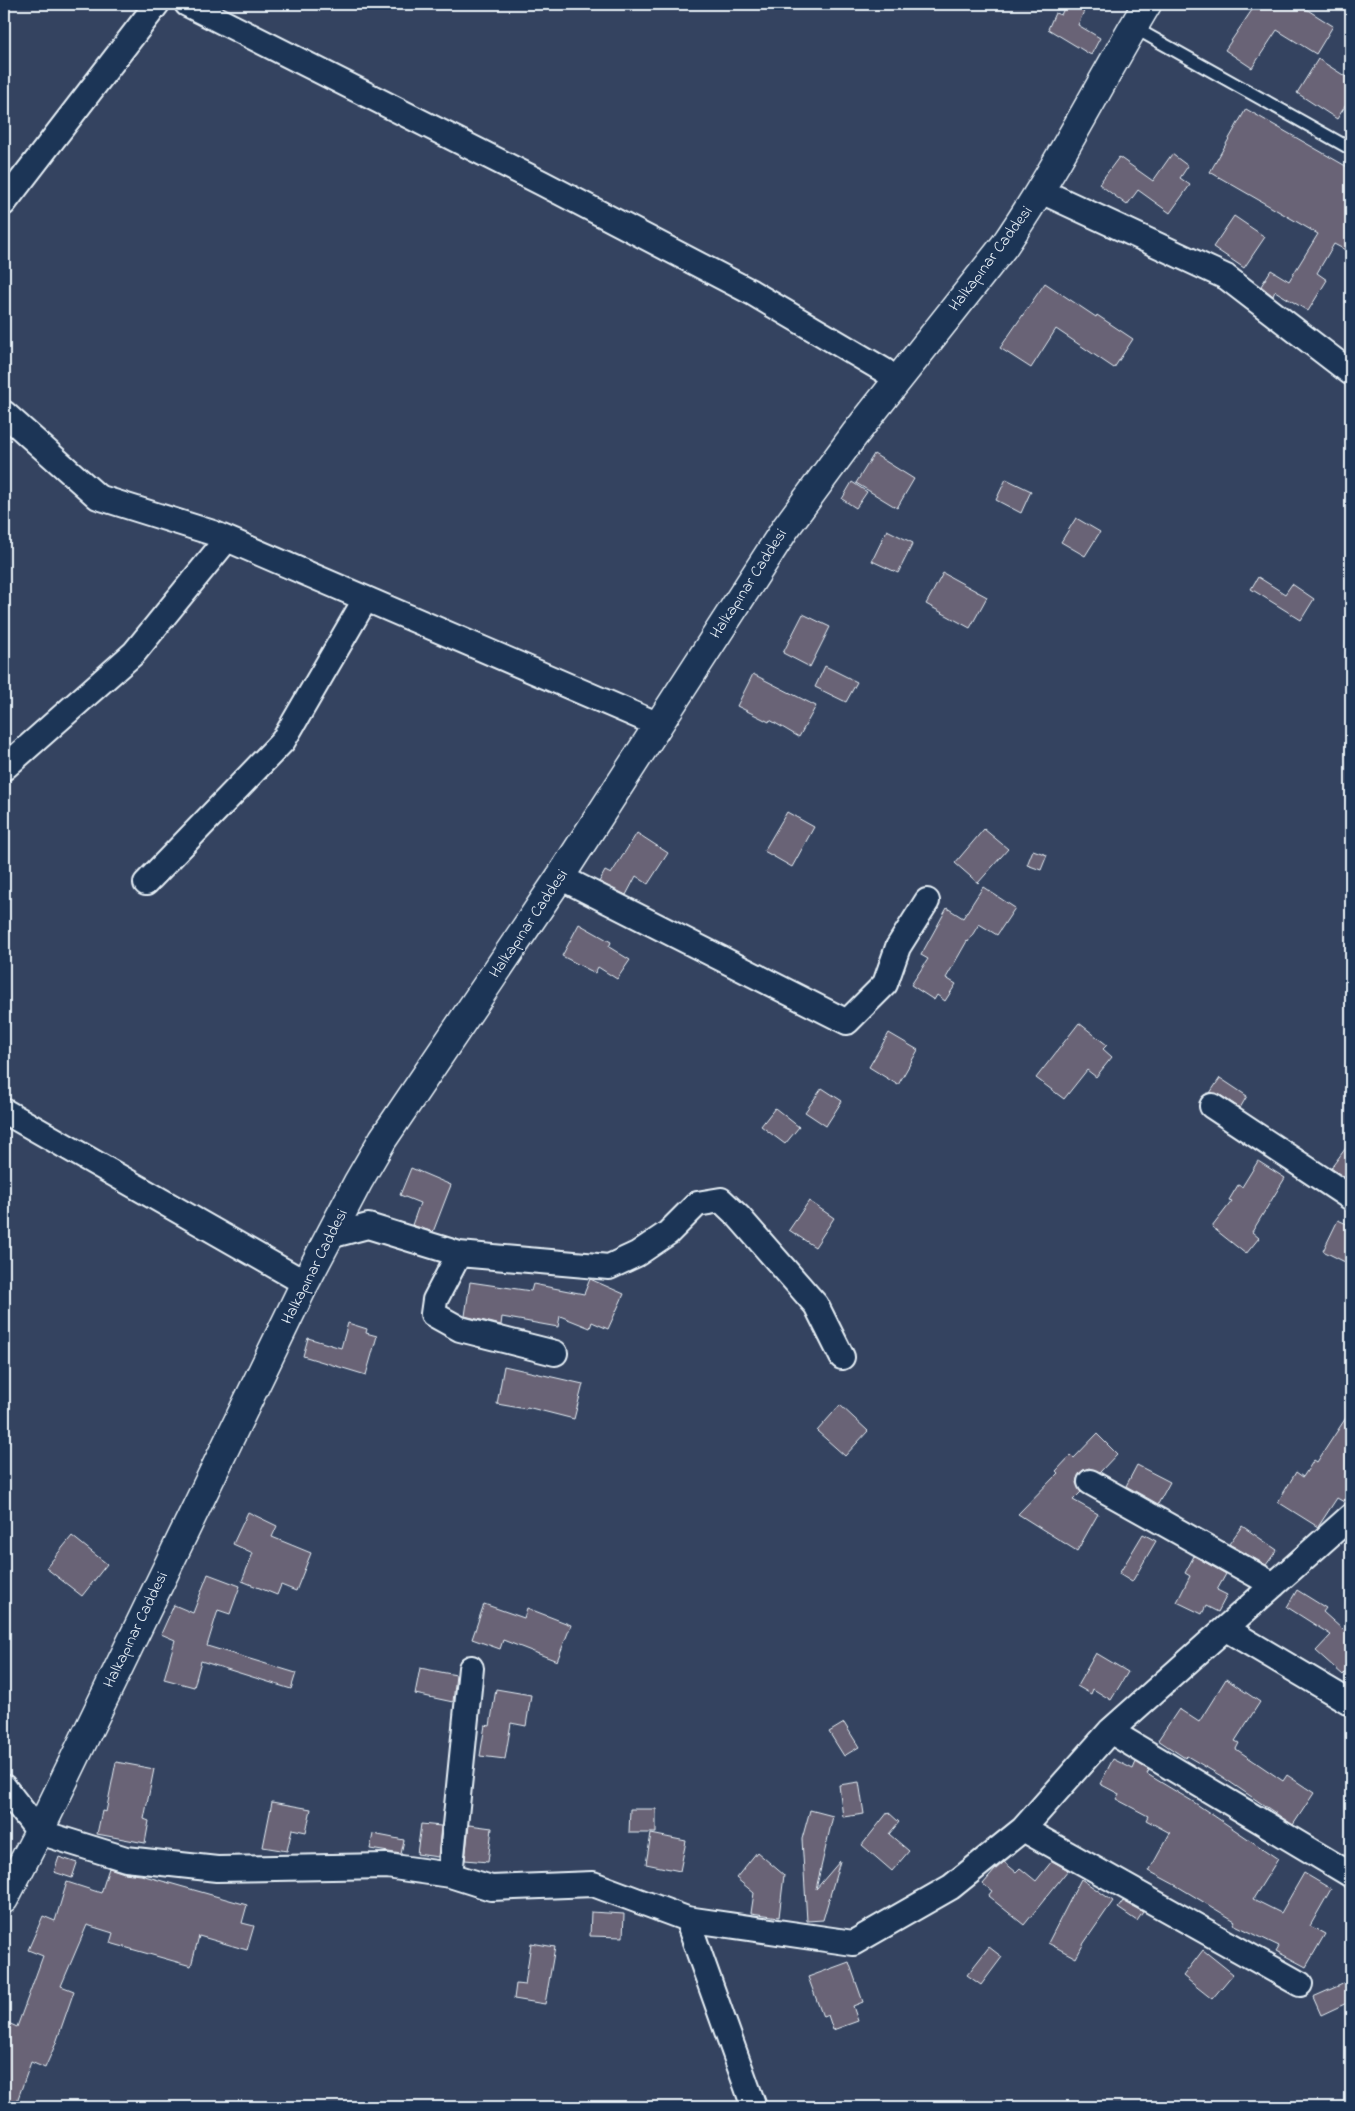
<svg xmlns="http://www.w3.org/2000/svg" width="1355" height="2111" font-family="'Indie Flower',sans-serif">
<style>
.building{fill:#696476;stroke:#e8f1f8}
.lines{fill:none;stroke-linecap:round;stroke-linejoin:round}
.lane-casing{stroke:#e8f1f8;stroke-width:15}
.street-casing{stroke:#e8f1f8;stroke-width:28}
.secondary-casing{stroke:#e8f1f8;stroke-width:31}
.lane{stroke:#1d3557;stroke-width:11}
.street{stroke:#1d3557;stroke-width:24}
.secondary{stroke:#1d3557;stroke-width:28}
.labels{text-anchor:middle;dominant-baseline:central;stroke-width:4;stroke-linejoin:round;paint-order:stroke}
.street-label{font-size:16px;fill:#e8f1f8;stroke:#1d3557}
</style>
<rect width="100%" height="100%" fill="#344360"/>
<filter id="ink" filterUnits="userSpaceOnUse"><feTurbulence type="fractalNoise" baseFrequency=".02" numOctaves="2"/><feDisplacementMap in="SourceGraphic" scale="10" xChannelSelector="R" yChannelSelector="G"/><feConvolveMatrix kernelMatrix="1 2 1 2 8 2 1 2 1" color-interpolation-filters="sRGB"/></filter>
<g filter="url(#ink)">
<path class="building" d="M1066 4H1087L1078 25 1100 38 1091 55 1048 29 1055 13 1061 15Z
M1256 4H1298L1333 26 1316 54 1277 30 1252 68 1225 50Z
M1318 59 1351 80V97L1337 119 1297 93Z
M1246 109 1351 169V253L1334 244 1317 273 1327 280 1308 311 1275 291 1273 296 1261 286 1271 270 1289 281 1318 234 1210 172Z
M1172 154 1188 166 1180 178 1190 185 1170 213 1138 190 1127 205 1099 184 1119 157 1153 181Z
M1234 216 1265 237 1244 268 1213 247Z
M1045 283 1096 317 1097 315 1133 339 1114 368 1056 329 1031 368 1000 348Z
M874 454 914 479 897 508 856 483Z
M1006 479 1031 491 1021 513 996 500Z
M852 482 867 492 856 508 842 499Z
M1076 518 1100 532 1085 556 1061 542Z
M887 530 913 543 898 573 872 561Z
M943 573 987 597 970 628 926 604Z
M1258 577 1285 594 1292 584 1314 599 1301 620 1251 589Z
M803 614 830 627 810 667 783 653Z
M825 666 857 682 846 702 815 687Z
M753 674 816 706 799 737 770 720 769 722 737 706Z
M787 812 814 827 792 867 764 851Z
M984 829 1008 849 978 883 955 863Z
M637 833 668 853 648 884 636 876 626 895 599 882 605 871 611 874Z
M1033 850 1047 855 1041 870 1027 865Z
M983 887 1015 908 997 935 979 924 968 942 967 941 946 978 956 984 945 1001 937 995 934 1000 911 985 928 959 921 955 947 908 963 918Z
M579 924 611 942 609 947 630 960 617 979 598 967 595 973 562 956Z
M1079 1023 1107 1045 1103 1049 1112 1057 1096 1077 1087 1070 1064 1099 1036 1078Z
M889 1033 918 1050 898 1085 869 1067Z
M1220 1078 1247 1096 1240 1108 1220 1095 1210 1093Z
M822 1088 842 1101 826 1126 805 1112Z
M775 1108 799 1127 785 1144 761 1126Z
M1351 1141V1182L1331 1168Z
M1258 1161 1285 1178 1252 1232 1259 1238 1246 1254 1212 1227 1232 1201 1229 1200 1238 1185 1242 1187Z
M411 1168 451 1185 433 1232 412 1225 420 1203 400 1195Z
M809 1201 834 1218 815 1247 789 1230Z
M1338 1220 1351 1226V1265L1323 1251Z
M590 1279 624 1294 608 1329 592 1322 590 1328 560 1316 558 1327 502 1317 501 1325 465 1316 470 1282 531 1291 533 1284 584 1294Z
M348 1323 367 1329 366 1333 377 1336 366 1375 303 1356 308 1338 341 1348Z
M504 1366 583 1384 574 1419 527 1407 526 1409 497 1404Z
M840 1405 868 1431 845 1456 817 1431Z
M1351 1410V1490L1344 1502 1337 1498 1318 1527 1278 1502 1296 1472 1303 1477 1314 1460 1317 1462Z
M1097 1434 1117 1454 1100 1472 1089 1468 1083 1470 1078 1476 1076 1483 1081 1492 1073 1500 1098 1514 1077 1551 1018 1514 1058 1473 1056 1471 1071 1455 1074 1458Z
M1137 1465 1170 1482 1158 1504 1126 1486Z
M248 1512 277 1526 272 1537 311 1553 296 1591 281 1585 277 1595 242 1581 253 1553 233 1544Z
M1242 1526 1277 1550 1266 1565 1229 1544Z
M1143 1534 1156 1541 1132 1582 1119 1574Z
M72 1536 107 1564 82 1596 46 1568Z
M1194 1556 1226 1574 1217 1590 1227 1595 1218 1612 1206 1606 1202 1614 1177 1602 1190 1576 1185 1573Z
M208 1574 240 1586 230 1614 218 1610 207 1646 296 1673 291 1689 201 1661 194 1687 164 1679 175 1640 161 1634 174 1605 193 1613Z
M1297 1590 1326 1608 1323 1612 1351 1637V1665L1343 1675 1316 1651 1331 1635 1287 1607Z
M484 1604 524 1618 527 1608 571 1625 557 1661 503 1640 500 1649 472 1639Z
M1096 1653 1128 1672 1111 1700 1093 1689 1091 1694 1077 1686Z
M420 1668 456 1675 453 1702 415 1694Z
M1226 1679 1260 1702 1235 1741 1239 1743 1236 1749 1283 1781 1287 1775 1314 1793 1293 1825 1221 1776 1187 1756 1185 1758 1158 1740 1179 1709 1199 1722Z
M496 1689 531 1695 526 1726 511 1723 505 1759 480 1756 485 1725 490 1726Z
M844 1723 859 1747 844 1756 829 1732Z
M1113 1759 1133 1769 1136 1762 1149 1770 1147 1774 1192 1801 1278 1859 1253 1899 1281 1913 1304 1873 1331 1889 1310 1926 1325 1934 1306 1967 1276 1951 1279 1946 1233 1924 1235 1921 1177 1886 1149 1871 1170 1833 1146 1820 1148 1816 1116 1799 1119 1794 1100 1784Z
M116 1762 154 1769 144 1819 149 1821 145 1843 97 1834 102 1811 106 1812Z
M859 1782 864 1814 843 1817 839 1785Z
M272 1802 311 1809 306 1832 292 1829 287 1851 263 1847Z
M630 1809H656V1833H629Z
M810 1810 833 1816 816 1889 840 1861 823 1920 807 1921 802 1839Z
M888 1812 899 1822 889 1834 909 1851 892 1871 862 1845Z
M421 1824 441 1826 438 1857 417 1854Z
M469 1825 492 1828 488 1862 465 1860Z
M373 1834 404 1840 401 1854 370 1849Z
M651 1834 686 1841 680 1871 646 1864Z
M757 1852 784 1875 779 1917 751 1913 754 1893 736 1878Z
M59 1857 77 1863 72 1878 54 1872Z
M1052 1861 1068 1870 1024 1925 988 1896 992 1891 983 1884 995 1870 1004 1862 1016 1872 1020 1868 1036 1881Z
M109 1868 124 1873 141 1875 247 1905 242 1923 254 1926 247 1950 199 1936 191 1966 110 1943 113 1933 87 1925 61 1986 74 1991 56 2043 45 2068 31 2062 15 2107H4V2021L17 2027 43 1956 28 1950 43 1916 55 1921 67 1882 101 1893Z
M1081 1879 1113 1901 1084 1943 1076 1958 1048 1943Z
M1123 1901 1143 1912 1137 1921 1118 1908Z
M591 1912 624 1914 623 1937 590 1936Z
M531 1943 555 1947 545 2004 514 1999 516 1984 525 1985Z
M989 1947 1002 1957 981 1985 967 1975Z
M1203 1950 1233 1974 1212 1999 1183 1976Z
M849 1962 863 2002 853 2006 858 2021 833 2030 828 2015 823 2017 808 1977Z
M1345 1983 1351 1996V2001L1321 2015 1313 1997Z"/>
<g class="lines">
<defs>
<path id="lane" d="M1133 27 1351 149"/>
<path id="street" d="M187 4 542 183 751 292 885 371
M1041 191 1226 277 1351 373
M4 203 157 4
M4 413 98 497 213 533 659 725
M4 768 134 653 227 539
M560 877 847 1022 885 984 898 947 927 901
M146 883 283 741 365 600
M1212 1106 1351 1198
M4 1111 305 1283
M330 1236 368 1226 459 1254 609 1267 637 1254 668 1233 697 1204 721 1200 739 1217 816 1305 842 1357
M459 1254 435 1300 433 1314 460 1329 555 1353
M1090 1482 1274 1585
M1226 1629 1351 1703
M1110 1731 1351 1875
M4 1787 39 1832 126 1859 217 1869 387 1866 450 1875 491 1888 593 1884 687 1919 853 1943 951 1887 1023 1829 1110 1731 1351 1516
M1023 1829 1300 1984
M450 1875 471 1668
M687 1919 754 2107"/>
<path id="secondary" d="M4 1899 39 1832 305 1283 358 1182 383 1139 560 877 785 529 855 434 1004 246C1057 169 1099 84 1147 4"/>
</defs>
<use href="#lane" class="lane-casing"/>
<use href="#street" class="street-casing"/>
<use href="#secondary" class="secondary-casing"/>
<use href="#lane" class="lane"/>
<use href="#street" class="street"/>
<use href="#secondary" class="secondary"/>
</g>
</g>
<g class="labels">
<g class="street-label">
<text transform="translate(991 259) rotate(-53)">Halkapınar Caddesi</text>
<text transform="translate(749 584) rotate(-57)">Halkapınar Caddesi</text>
<text transform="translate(529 924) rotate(-56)">Halkapınar Caddesi</text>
<text transform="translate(315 1267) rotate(-63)">Halkapınar Caddesi</text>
<text transform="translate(136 1630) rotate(-64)">Halkapınar Caddesi</text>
</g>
</g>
<rect width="1355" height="2111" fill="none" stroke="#1d3557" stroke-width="20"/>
<rect x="10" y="10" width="1335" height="2091" fill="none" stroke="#e8f1f8" stroke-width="2" filter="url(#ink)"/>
</svg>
